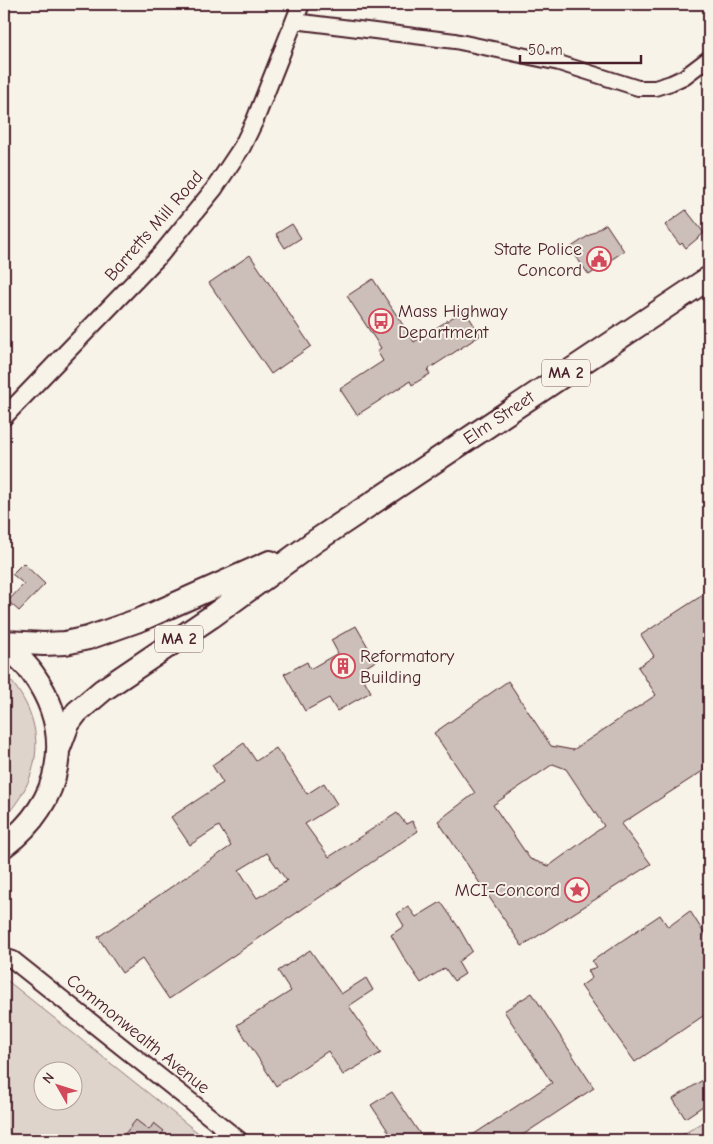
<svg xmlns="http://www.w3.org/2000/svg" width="713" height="1144" font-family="'Comic Neue',sans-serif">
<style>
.green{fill:#ded4cc;stroke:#947a7c;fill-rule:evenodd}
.building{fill:#ccbfb9;stroke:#4a1f2b;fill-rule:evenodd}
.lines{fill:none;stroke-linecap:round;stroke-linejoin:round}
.minor-casing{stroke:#4a1f2b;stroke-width:18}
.tertiary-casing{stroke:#4a1f2b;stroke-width:20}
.trunk-casing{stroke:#4a1f2b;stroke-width:26}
.minor{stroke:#f7f3e8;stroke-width:14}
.tertiary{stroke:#f7f3e8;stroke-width:16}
.trunk{stroke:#f7f3e8;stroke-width:22}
.labels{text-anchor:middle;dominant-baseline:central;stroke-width:4;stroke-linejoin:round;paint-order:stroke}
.shield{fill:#f7f3e8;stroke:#7e5f64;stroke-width:1}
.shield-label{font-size:16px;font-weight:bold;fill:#4a1f2b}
.street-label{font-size:18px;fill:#4a1f2b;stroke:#f7f3e8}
.poi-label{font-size:18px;fill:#4a1f2b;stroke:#f7f3e8;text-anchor:end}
</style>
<rect width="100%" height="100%" fill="#f7f3e8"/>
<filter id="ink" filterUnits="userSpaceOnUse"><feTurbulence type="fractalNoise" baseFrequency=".02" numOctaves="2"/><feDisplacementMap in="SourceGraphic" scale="10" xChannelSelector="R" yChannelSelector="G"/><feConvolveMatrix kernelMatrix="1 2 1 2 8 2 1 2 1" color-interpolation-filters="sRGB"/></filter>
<g filter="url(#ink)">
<path class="green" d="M4 673C47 718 46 773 4 818Z
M4 978 207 1140H4ZM42 1072H72V1102H42Z
M709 1119V1140H673Z"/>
<path class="building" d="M686 210 704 233 686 248 682 243 680 245 665 225Z
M292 224 301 238 285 248 276 234Z
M606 224 624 251 589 275 570 248Z
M250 255 311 346 271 374 209 283Z
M373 279 414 342 464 310 481 335 427 370 430 374 412 385 410 381 357 415 340 389 383 361 377 351 381 348 347 296Z
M23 563 45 584 19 611 8 601 24 584 12 574Z
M709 591V767L621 824 651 864 522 946 438 821 475 793 434 733 508 681 551 746 573 750 656 695 638 667 654 656 641 635ZM553 764 566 769 604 826 549 866 530 859 493 805Z
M356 626 376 661 359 671 371 692 337 711 329 698 305 711 284 674 307 662 310 669 338 653 331 640Z
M244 743 256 761 276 748 307 794 324 783 337 804 305 824 329 857 397 813 406 824 412 821 418 831 169 999 142 959 122 973 98 937 231 846 219 826 190 845 171 817 223 783 212 765ZM267 853 287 881 257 898 239 870Z
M441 902 459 928 472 951 458 962 465 974 454 981 445 968 421 983 404 958 391 935 404 926 397 914 408 906 416 917Z
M690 911 709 941V1012L635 1062 581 986 592 978 588 970 597 967 592 961 660 915 668 927Z
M310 950 341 994 366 978 373 990 349 1006 381 1053 343 1075 328 1051 276 1086 237 1025 291 991 278 971Z
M532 993 594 1088 515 1140H465L552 1083 504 1011Z
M709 1076V1102L685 1118 673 1099Z
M392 1092 424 1140H394L371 1105Z
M136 1120 149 1130 154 1123 164 1131 159 1137 163 1140H120Z"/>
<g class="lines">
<defs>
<path id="minor" d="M294 21 455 41 559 63 638 88H655L671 83 684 77 709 58"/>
<path id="tertiary" d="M4 417 161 254 214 189 242 147 255 120 301 4
M4 957 13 960 239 1140"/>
<path id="trunk" d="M4 642 44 644 65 643 88 638 142 619 270 562
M4 644C14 653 25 662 33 674 76 735 62 802 4 846
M59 748 68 724 77 712 103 690 211 617 314 542 709 278"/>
</defs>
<use href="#minor" class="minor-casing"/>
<use href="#tertiary" class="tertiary-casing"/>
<use href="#trunk" class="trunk-casing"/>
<use href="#minor" class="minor"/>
<use href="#tertiary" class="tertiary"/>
<use href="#trunk" class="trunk"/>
</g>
</g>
<defs>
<symbol id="civic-ring" viewBox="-11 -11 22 22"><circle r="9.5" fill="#f7f3e8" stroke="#d1495b" stroke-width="1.5"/><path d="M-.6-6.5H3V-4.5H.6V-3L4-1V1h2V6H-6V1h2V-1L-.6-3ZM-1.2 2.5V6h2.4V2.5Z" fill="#d1495b"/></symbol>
<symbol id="bus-ring" viewBox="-11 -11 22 22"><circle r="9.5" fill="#f7f3e8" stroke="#d1495b" stroke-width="1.5"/><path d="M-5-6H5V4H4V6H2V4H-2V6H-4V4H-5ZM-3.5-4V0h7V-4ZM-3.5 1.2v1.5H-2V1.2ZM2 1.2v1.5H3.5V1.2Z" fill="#d1495b"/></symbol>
<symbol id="building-ring" viewBox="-11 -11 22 22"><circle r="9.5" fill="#f7f3e8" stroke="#d1495b" stroke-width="1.5"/><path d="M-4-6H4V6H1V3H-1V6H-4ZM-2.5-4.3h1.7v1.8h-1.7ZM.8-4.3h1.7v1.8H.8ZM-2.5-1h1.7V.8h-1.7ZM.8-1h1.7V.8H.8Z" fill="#d1495b"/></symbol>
<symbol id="sight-ring" viewBox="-11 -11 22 22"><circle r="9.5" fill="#f7f3e8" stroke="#d1495b" stroke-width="1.5"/><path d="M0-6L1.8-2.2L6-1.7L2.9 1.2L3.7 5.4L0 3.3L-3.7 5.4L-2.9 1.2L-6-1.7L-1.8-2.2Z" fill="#d1495b"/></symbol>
</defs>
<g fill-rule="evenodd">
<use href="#civic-ring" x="585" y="245" width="28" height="28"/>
<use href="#bus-ring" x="367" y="307" width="28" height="28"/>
<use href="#building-ring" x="329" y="652" width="28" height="28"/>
<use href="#sight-ring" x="563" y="876" width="28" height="28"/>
</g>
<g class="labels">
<g class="shield">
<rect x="542" y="359.5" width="48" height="27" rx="4"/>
<rect x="155" y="625.5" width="48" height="27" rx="4"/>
</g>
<g class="shield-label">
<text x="566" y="373">MA 2</text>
<text x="179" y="639">MA 2</text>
</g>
<g class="street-label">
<text transform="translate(154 226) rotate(-49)">Barretts Mill Road</text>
<text transform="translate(499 418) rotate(-34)">Elm Street</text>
<text transform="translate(138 1034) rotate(39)">Commonwealth Avenue</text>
</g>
<g class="poi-label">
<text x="582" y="249">State Police<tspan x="582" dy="21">Concord</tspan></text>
<text x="398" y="311" text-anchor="start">Mass Highway<tspan x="398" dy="21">Department</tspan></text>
<text x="360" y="656" text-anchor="start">Reformatory<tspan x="360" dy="21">Building</tspan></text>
<text x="560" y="890">MCI-Concord</text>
</g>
</g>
<rect width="713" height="1144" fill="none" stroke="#f7f3e8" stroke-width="20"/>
<rect x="10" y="10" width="693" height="1124" fill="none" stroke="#4a1f2b" stroke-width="2" filter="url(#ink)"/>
<g transform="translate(58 1086) rotate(309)"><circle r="24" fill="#f7f3e8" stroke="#b29e9c"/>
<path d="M0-4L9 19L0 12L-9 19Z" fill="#d1495b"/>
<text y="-8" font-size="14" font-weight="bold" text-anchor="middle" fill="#4a1f2b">N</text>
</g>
<path d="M520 55v8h121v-8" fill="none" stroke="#4a1f2b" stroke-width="2.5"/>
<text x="528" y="55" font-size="15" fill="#4a1f2b" stroke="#f7f3e8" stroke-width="4" paint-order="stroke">50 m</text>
</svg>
